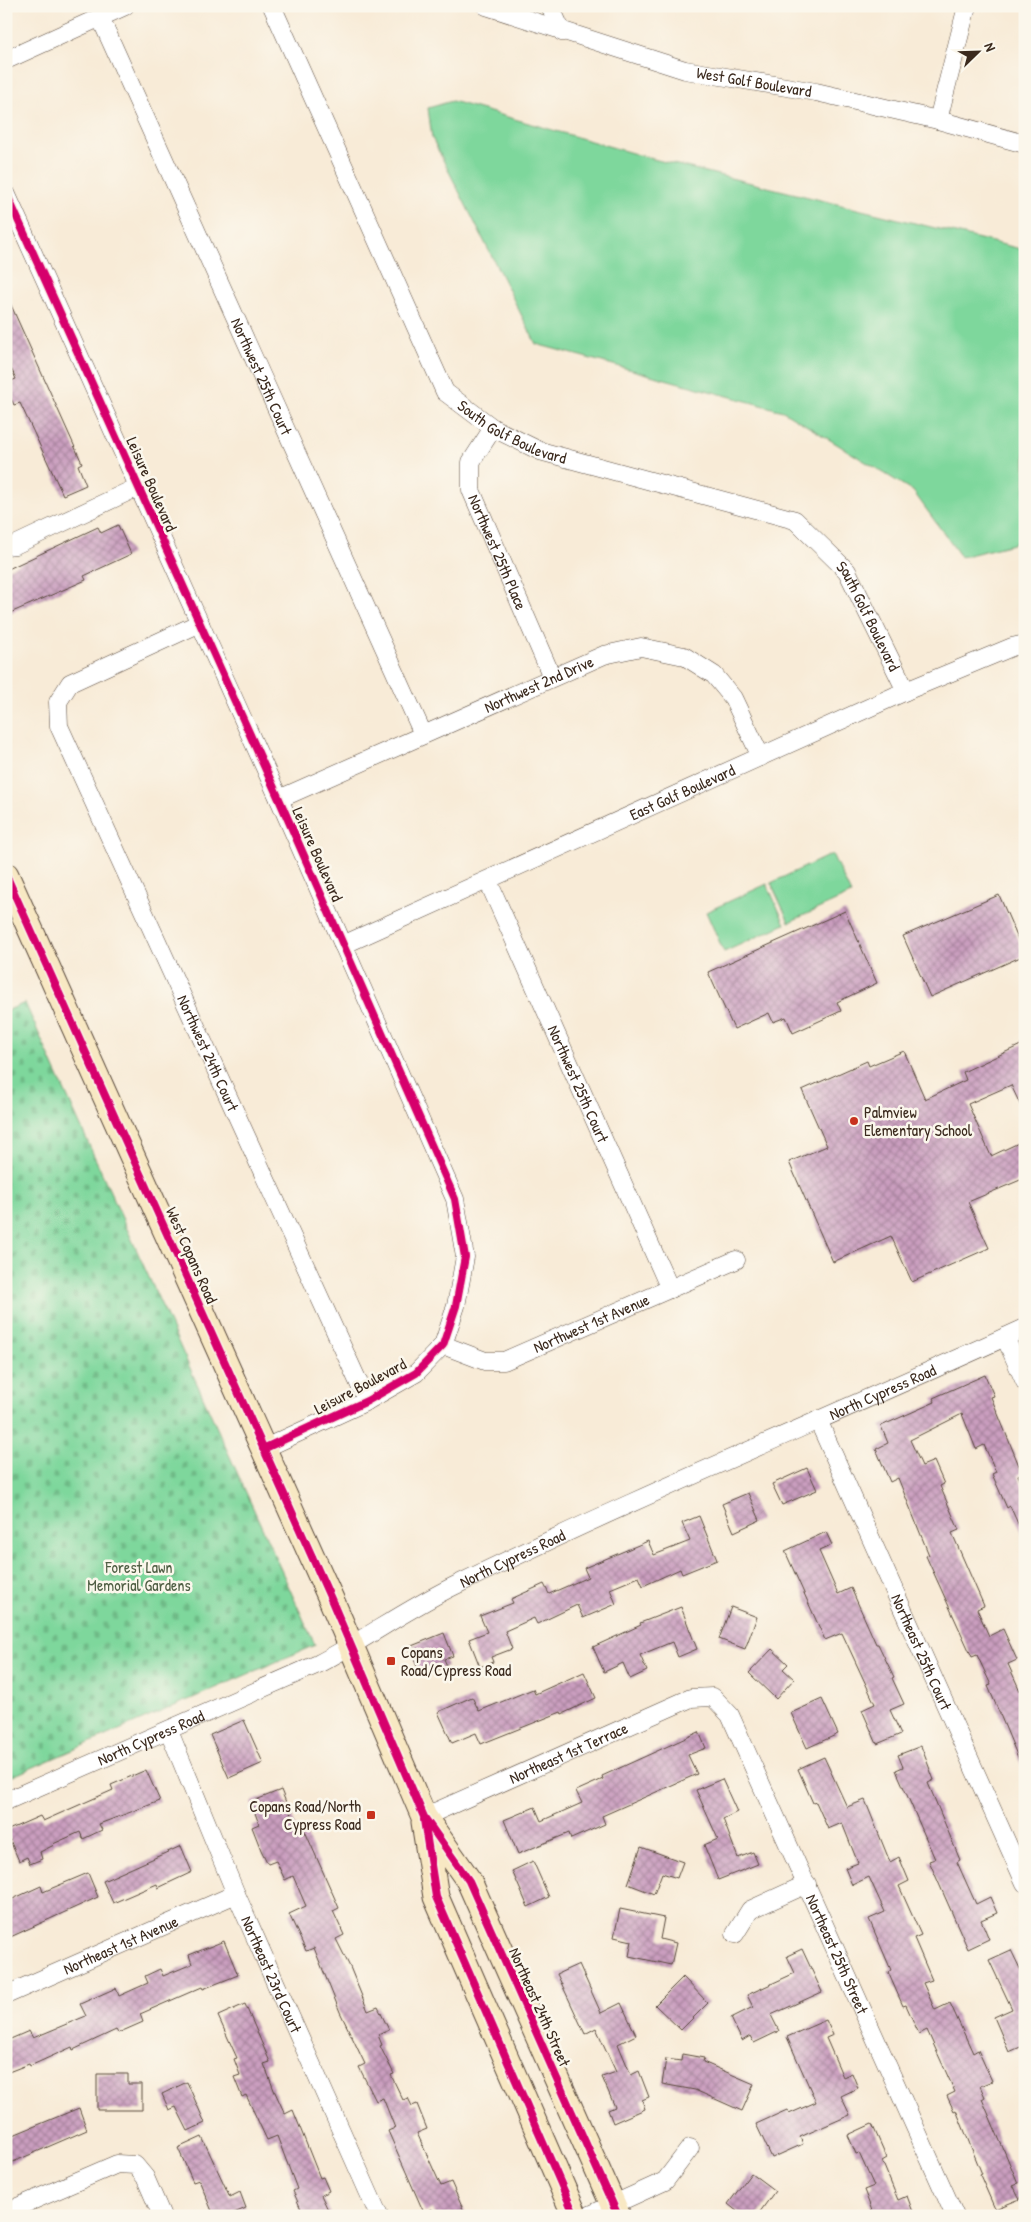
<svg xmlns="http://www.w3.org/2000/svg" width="1031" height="2222" font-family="'Patrick Hand',sans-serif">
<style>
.grass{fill:#7ed79c;stroke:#5c805d}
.cemetery{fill:url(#cemetery-stones);stroke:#5c805d}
.building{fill:url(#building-cross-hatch)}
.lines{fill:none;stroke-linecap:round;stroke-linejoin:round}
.street-casing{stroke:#57473a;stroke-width:19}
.secondary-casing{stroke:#57473a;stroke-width:27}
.street{stroke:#fff;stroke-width:18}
.secondary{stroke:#f8e8c3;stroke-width:25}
.cycleway-casing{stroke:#fbf7ec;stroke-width:11}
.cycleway{stroke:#d6006c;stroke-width:8}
.poi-dot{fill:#c8321e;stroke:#fbf7ec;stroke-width:2}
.labels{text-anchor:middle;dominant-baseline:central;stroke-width:5;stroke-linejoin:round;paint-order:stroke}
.street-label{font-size:16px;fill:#3b2a1e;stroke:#fbf7ec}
.poi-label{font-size:16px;fill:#3b2a1e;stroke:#fbf7ec;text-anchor:start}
.park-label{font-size:16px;fill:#4f5e44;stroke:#fbf7ec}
</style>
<defs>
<pattern id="cemetery-stones" width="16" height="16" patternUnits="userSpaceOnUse" patternTransform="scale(1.25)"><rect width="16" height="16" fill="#7ed79c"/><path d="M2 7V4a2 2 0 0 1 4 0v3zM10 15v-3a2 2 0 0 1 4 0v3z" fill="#6eb986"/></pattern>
<pattern id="building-cross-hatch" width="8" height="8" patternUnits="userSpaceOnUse" patternTransform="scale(1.25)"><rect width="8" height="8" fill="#ca9ebf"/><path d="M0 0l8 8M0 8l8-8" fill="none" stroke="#a5819b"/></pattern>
</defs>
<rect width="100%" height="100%" fill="#fbf7ec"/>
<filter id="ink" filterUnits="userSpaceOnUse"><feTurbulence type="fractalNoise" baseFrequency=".02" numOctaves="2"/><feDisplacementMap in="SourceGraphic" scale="10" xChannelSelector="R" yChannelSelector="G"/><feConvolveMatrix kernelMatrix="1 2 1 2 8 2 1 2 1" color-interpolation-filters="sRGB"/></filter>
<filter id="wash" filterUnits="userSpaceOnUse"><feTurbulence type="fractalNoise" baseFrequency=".0096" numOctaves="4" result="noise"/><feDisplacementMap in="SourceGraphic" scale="20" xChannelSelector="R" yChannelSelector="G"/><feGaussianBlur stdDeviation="1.12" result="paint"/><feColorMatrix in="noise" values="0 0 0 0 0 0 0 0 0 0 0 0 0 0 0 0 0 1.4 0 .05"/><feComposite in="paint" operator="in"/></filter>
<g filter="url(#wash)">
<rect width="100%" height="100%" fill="#f8ebd7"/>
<path class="grass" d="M452 101 653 159 1025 250V541L961 557 913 491 783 411 536 344 432 138 428 108Z
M832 854 851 894 789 922 771 883Z
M767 884 785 924 724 952 706 912Z"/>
<path class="cemetery" d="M25 1003 315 1645 6 1779V1011Z"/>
<g id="blocks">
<path class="building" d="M6 294 82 463 78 465 86 485 63 495 20 403 14 405 6 388V383L16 379 6 358Z
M118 525 131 554 84 576 86 580 10 613 6 605V570L98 527 101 533Z
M999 895 1025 955 930 997 903 936Z
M845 911 877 983 837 1002 841 1011 793 1033 786 1017 773 1022 769 1013 734 1029 708 972Z
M1025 1043V1115L1011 1085 968 1104 991 1156 1025 1140V1178L968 1202 989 1248 912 1282 891 1236 833 1262 789 1162 827 1146 802 1090 867 1061 869 1066 904 1051 925 1099 966 1080 963 1072Z
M985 1375 994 1396 991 1397 1022 1473 1018 1475 1025 1491V1539L1010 1506 1007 1508 992 1474 996 1472 984 1445 976 1449 962 1414 910 1440 922 1466 934 1461 944 1484 940 1486 959 1530 952 1533 984 1606 977 1609 989 1636 1003 1629 1017 1660 1008 1664 1025 1702V1774L988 1686 991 1685 977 1655 972 1657 926 1556 929 1555 898 1478 890 1482 876 1449 888 1443 881 1426 935 1402 933 1398Z
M807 1468 817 1490 782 1505 772 1484Z
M748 1493 760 1520 734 1532 722 1504Z
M699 1516 717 1560 682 1574 680 1569 643 1586 639 1577 610 1589 616 1604 583 1618 577 1605 537 1624 534 1618 505 1631 512 1649 491 1657 493 1662 480 1667 469 1639 487 1632 480 1616 513 1603 511 1599 544 1584 549 1594 588 1577 584 1568 648 1541 654 1555 690 1541 682 1523Z
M826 1532 832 1545 819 1551 838 1594 851 1588 876 1644H878L894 1677 892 1678 904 1704 890 1710 901 1734 877 1744 862 1710 875 1704 842 1633 825 1640 785 1551Z
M681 1607 697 1649 678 1657 672 1642 640 1655 647 1671 630 1679 623 1663 604 1672 593 1647 641 1625 640 1623Z
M731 1607 757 1617 745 1649 719 1639Z
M444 1633 453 1656 444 1659 447 1666 421 1676 409 1647Z
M772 1649 788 1664 783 1669 794 1679 776 1699 749 1673Z
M584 1672 596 1698 562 1714 561 1712 481 1744 476 1733 452 1743 438 1712 472 1697 479 1711 533 1689 535 1694Z
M822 1699 838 1734 807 1748 791 1713Z
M244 1720 263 1763 229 1778 210 1735Z
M699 1732 706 1748 688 1755 697 1774 602 1816 605 1824 571 1839 569 1833 518 1854 504 1820 535 1807 541 1821 582 1803 576 1791 603 1779 602 1776Z
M921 1746 934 1780 928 1783 960 1860 957 1862 976 1904 990 1897 997 1913 981 1920 989 1939 968 1949 929 1861 935 1859 896 1770 903 1767 898 1755Z
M824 1757 847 1807 865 1800 890 1862 899 1857 909 1881 899 1886 921 1935 914 1938 932 1980 923 1983 935 2010 950 2003 973 2053 978 2050 992 2081 980 2086 985 2097 982 2099 1018 2183 1013 2185 1020 2199 995 2209 980 2175 982 2174 956 2110 954 2111 947 2096 955 2092 927 2030 919 2034 906 2005 903 2006 888 1972 891 1970 869 1919 885 1912 869 1877 852 1885 845 1868 858 1863 842 1823 828 1829 816 1802 813 1803 798 1769Z
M146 1770 160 1801 99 1824 102 1830 83 1839 80 1832 53 1844 54 1845 40 1852 42 1859 30 1864 27 1857 19 1861 6 1831 40 1816 43 1821 113 1790 111 1785Z
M722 1779 737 1812 723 1819 738 1858 753 1852 758 1864 718 1880 704 1845 718 1839 696 1790Z
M281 1790 298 1832 304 1829 339 1908 333 1911 344 1935 336 1939 350 1967 368 2011 378 2007 389 2030 378 2035 382 2045 380 2046 394 2074 391 2075 403 2100 408 2098 412 2106 417 2104 427 2129 417 2133 441 2186 451 2182 466 2216H435L432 2209 424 2213 388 2131 395 2128 383 2098 376 2101 359 2067 365 2064 340 2012 314 1948 306 1951 289 1914 306 1906 293 1876 285 1880 276 1861 268 1864 261 1850 252 1827 259 1824 251 1802Z
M181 1846 192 1872 158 1888 157 1884 113 1903 103 1881Z
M641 1847 683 1862 677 1878 662 1873 654 1894 628 1884Z
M533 1861 549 1897 528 1907 512 1871Z
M88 1873 98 1897 6 1939V1902L41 1886 43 1892Z
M620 1909 664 1918 660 1939 676 1943 671 1965 629 1956 632 1941 614 1937Z
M224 1941 238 1975 203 1989 202 1987 140 2014 143 2022 118 2033 116 2030 73 2050 72 2047 30 2066 29 2064 6 2073V2041L29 2031 33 2038 86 2016 80 2004 116 1988 119 1996 148 1983 145 1976 160 1969 163 1976 192 1964 189 1955Z
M802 1949 822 1992 771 2015 779 2031 754 2043 750 2036 742 2041 731 2018 753 2007 747 1995 795 1973 787 1956Z
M1011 1950 1025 1979V2045L1009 2052 994 2017 1012 2009 989 1960Z
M579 1964 601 2013 621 2003 636 2035 618 2044 631 2075 639 2071 649 2097 642 2100 645 2109 613 2123 608 2110 615 2107 602 2077 616 2072 596 2028 585 2034 557 1974Z
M683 1977 708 2003 681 2030 655 2005Z
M245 2004 270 2062 264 2064 274 2090 285 2114 293 2110 320 2178 323 2177 329 2191 321 2195 331 2216H304L293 2191 297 2189 277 2136 267 2140 246 2095 242 2097 234 2077 240 2075 234 2059 237 2058 218 2016Z
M826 2020 833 2035 826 2038 843 2077 852 2073 858 2088 841 2096 850 2115 800 2137 803 2144 772 2158 756 2124 787 2110 789 2114 816 2102 787 2037Z
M682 2054 704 2058 703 2062 754 2084 742 2111 695 2090 662 2084 666 2059 681 2061Z
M97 2074H128V2084H142V2110H97Z
M187 2082 205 2123 188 2131 176 2107 169 2110 162 2094Z
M79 2108 87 2130 6 2165V2138Z
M872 2124 887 2158 882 2161 898 2200 907 2196 913 2212 903 2216H874L864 2190 874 2186 859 2153 856 2154 848 2135Z
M202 2137 230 2197 240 2192 246 2208 227 2216H214L199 2180 193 2182 178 2148Z
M751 2173 775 2191 757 2216H743L728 2204Z"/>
</g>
</g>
<g filter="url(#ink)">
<use href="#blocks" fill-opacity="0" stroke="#57473a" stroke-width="1"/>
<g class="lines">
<defs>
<g id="street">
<path id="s1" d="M272 6 445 392 493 428 540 451 795 520 847 571 906 691"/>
<path id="s2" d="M486 6 685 70 816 92 938 120 1025 144"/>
<path d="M550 6 562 32"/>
<path id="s3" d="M100 17 423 734"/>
<path d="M6 60 125 6"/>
<path d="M938 120 967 6"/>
<path d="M6 193 279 799 455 1199 465 1257 456 1306 443 1345 416 1373 367 1401 263 1449"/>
<path id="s4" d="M493 428 471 462V490L552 677"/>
<path d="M6 546 15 545 138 487"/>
<path id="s5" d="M200 623 70 683 58 702 59 726 367 1401"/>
<path id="s6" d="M279 799 604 655 641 647 684 656 714 675 733 698 761 757"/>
<path id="s7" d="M488 881 670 1289"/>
<path id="s8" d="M343 945 906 691 1012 647 1025 644"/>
<path d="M1005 1337 1025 1382"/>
<path id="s9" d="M443 1345 485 1361H504L736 1260"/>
<path id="s10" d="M818 1420 1025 1883"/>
<path id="s11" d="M169 1731 236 1894 379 2216"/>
<path id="s12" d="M6 1801 318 1664C364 1640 407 1609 454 1586 642 1494 835 1415 1025 1328"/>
<path id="s13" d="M424 1817 691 1698 713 1697 730 1715 955 2216"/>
<path d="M735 1934 750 1910 807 1884"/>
<path id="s14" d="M6 1995 236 1894"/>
<path d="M6 2212 117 2164 135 2165 145 2177 162 2216"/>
<path d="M588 2216 665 2181 690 2148"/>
</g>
<path id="secondary" d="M6 875 331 1599 424 1817 469 1881 618 2216
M424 1822 436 1897 575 2216"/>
</defs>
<use href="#street" class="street-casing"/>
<use href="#secondary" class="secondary-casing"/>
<use href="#street" class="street"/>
<use href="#secondary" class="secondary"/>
<defs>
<path id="cycleway" d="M6 193 279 799 455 1199 465 1257 456 1306 443 1345 416 1373 367 1401 263 1449
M6 875 331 1599 424 1817 469 1881 618 2216
M424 1820 436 1897 575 2216"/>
</defs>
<use href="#cycleway" class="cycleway-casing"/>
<use href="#cycleway" class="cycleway"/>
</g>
</g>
<g class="poi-dot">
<circle cx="854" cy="1121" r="5"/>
<rect x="386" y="1656" width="10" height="10" rx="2.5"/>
<rect x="366" y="1810" width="10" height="10" rx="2.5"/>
</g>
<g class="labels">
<g class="street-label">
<text stroke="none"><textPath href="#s2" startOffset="279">West Golf Boulevard</textPath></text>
<text stroke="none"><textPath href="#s3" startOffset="394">Northwest 25th Court</textPath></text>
<text stroke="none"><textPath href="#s1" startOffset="502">South Golf Boulevard</textPath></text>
<text transform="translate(152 484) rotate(66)">Leisure Boulevard</text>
<text stroke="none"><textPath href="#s4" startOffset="136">Northwest 25th Place</textPath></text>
<text stroke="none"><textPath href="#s1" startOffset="922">South Golf Boulevard</textPath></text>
<text stroke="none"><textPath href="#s6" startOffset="284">Northwest 2nd Drive</textPath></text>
<text stroke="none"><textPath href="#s8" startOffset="372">East Golf Boulevard</textPath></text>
<text transform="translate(318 854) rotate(66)">Leisure Boulevard</text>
<text stroke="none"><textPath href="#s5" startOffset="549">Northwest 24th Court</textPath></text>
<text stroke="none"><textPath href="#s7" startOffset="222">Northwest 25th Court</textPath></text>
<text transform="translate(192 1255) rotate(66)">West Copans Road</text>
<text stroke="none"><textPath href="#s9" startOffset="159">Northwest 1st Avenue</textPath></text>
<text transform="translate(360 1386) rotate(-28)">Leisure Boulevard</text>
<text stroke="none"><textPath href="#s12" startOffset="968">North Cypress Road</textPath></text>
<text stroke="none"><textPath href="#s12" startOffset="562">North Cypress Road</textPath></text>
<text stroke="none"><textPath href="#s10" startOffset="254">Northeast 25th Court</textPath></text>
<text stroke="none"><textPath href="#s12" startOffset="158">North Cypress Road</textPath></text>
<text stroke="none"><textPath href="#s13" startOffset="158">Northeast 1st Terrace</textPath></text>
<text stroke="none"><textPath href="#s14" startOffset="125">Northeast 1st Avenue</textPath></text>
<text stroke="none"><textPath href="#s13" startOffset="601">Northeast 25th Street</textPath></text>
<text stroke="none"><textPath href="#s11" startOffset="264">Northeast 23rd Court</textPath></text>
<text transform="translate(540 2007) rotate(66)">Northeast 24th Street</text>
</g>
<g class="poi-label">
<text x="864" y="1112">Palmview<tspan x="864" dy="18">Elementary School</tspan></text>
<text x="401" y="1652">Copans<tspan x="401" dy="18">Road/Cypress Road</tspan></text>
<text x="361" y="1806" text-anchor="end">Copans Road/North<tspan x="361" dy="18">Cypress Road</tspan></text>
</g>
<g class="park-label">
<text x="139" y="1567">Forest Lawn<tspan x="139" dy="18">Memorial Gardens</tspan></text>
</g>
</g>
<rect width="1031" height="2222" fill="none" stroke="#fbf7ec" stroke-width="25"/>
<g transform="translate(978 52) rotate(67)" stroke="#fbf7ec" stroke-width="4" paint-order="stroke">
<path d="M0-4L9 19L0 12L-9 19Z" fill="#3b2a1e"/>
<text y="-8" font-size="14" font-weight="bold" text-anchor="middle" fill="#3b2a1e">N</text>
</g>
</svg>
